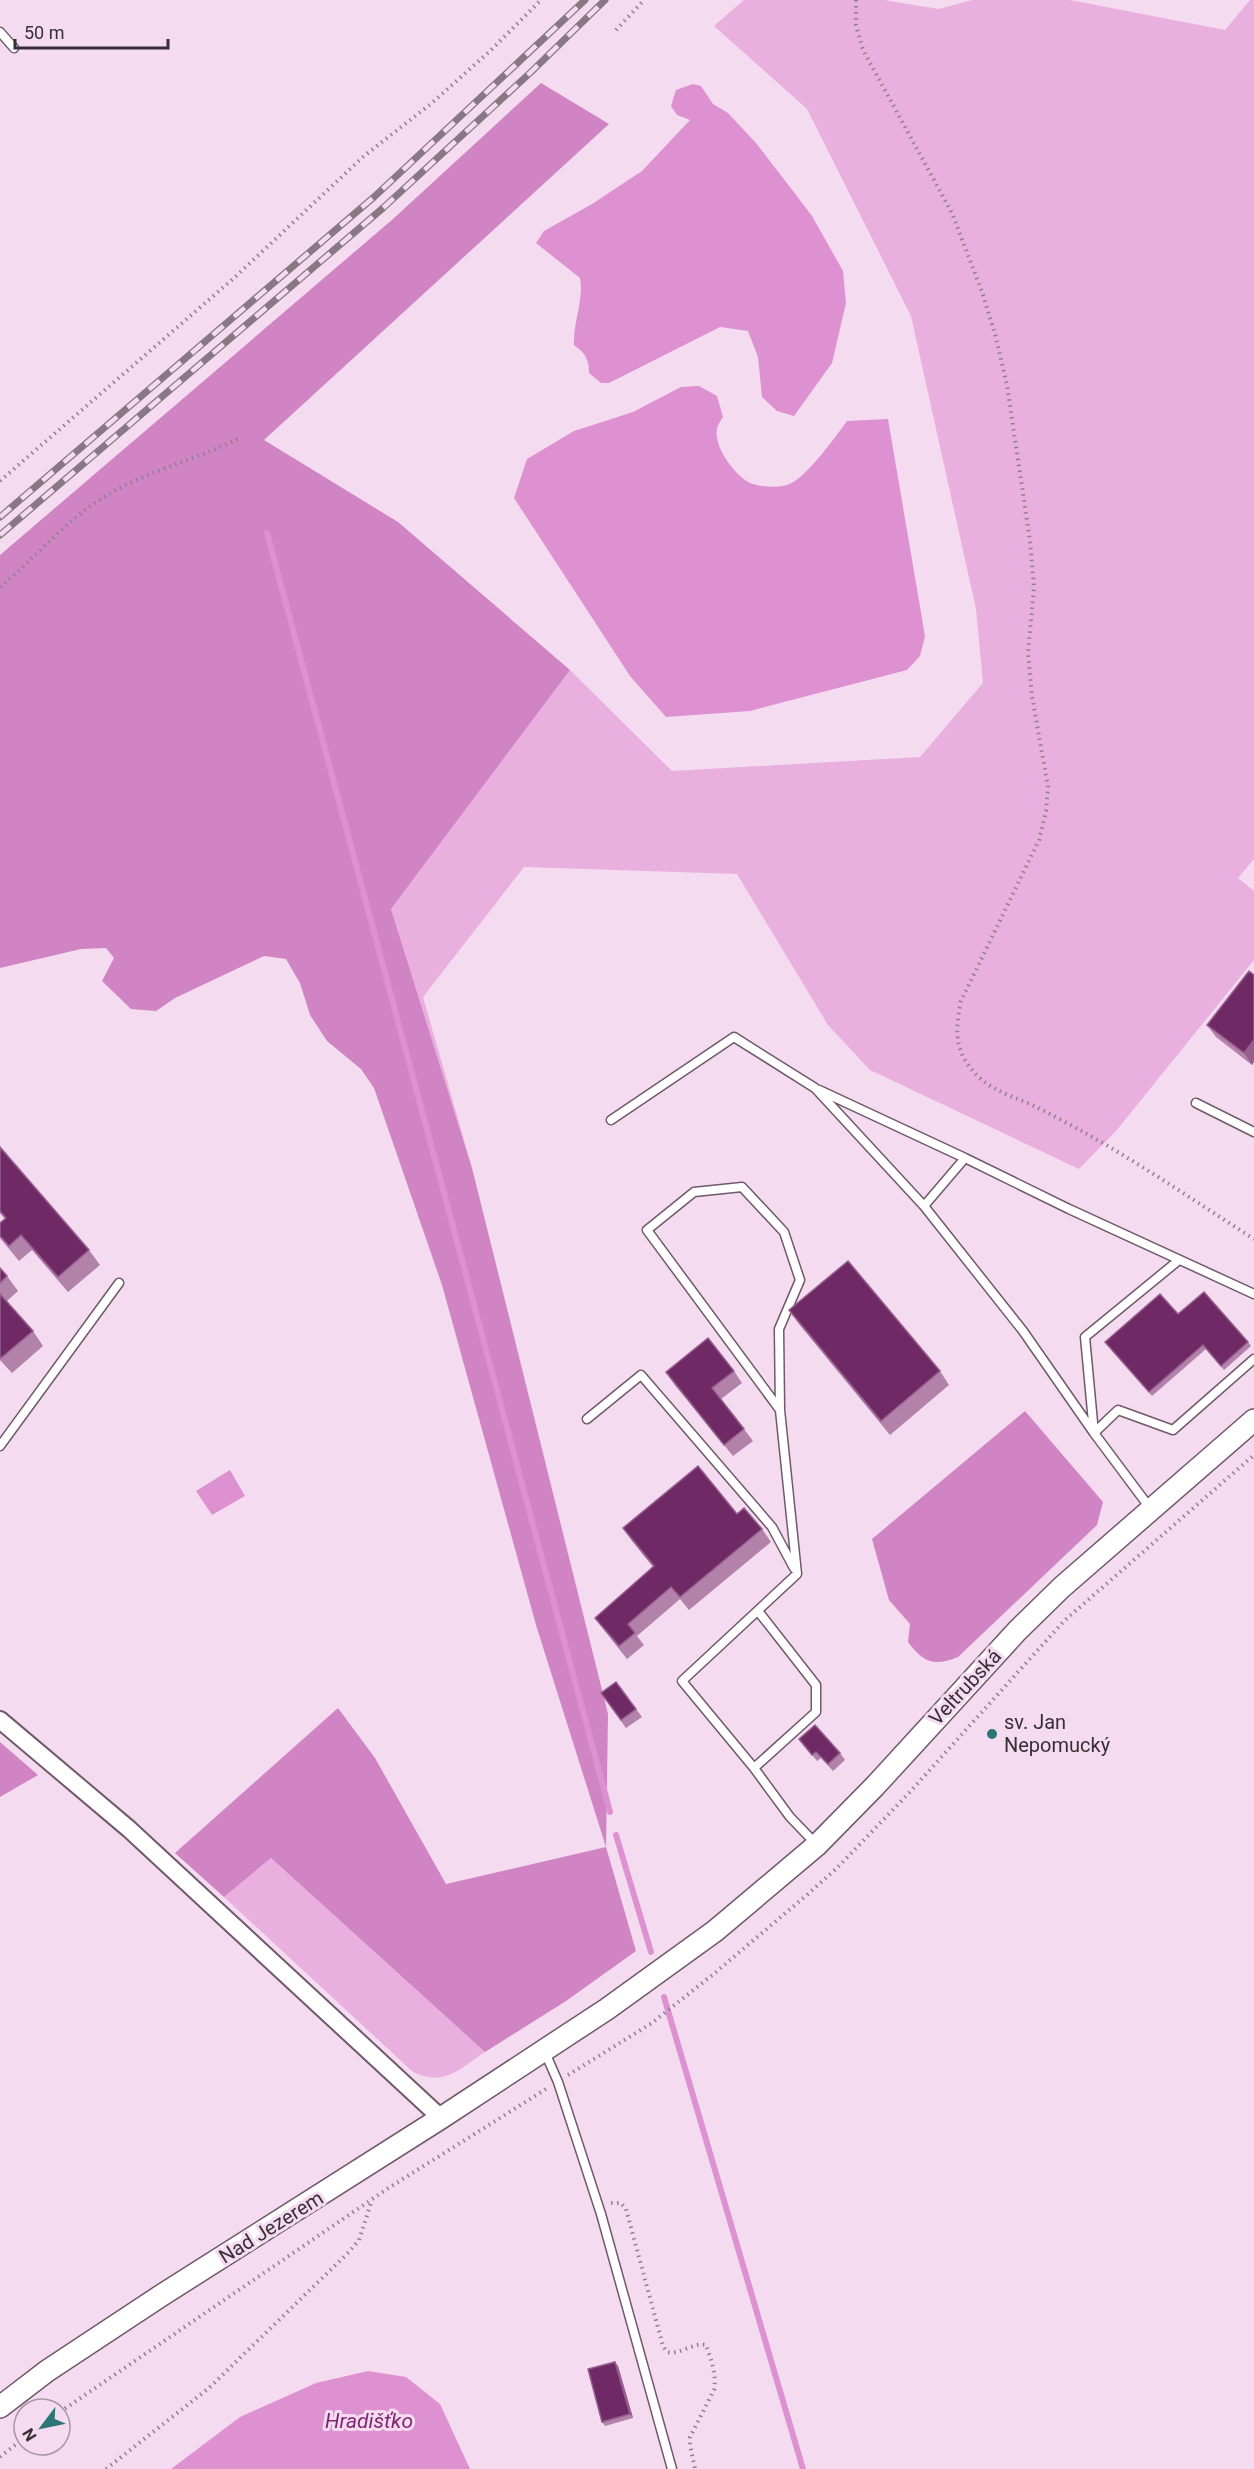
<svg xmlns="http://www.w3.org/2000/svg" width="1254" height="2469" font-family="Roboto,sans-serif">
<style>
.green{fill:#e9afde}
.forest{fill:#d084c3}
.water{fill:#de91d0}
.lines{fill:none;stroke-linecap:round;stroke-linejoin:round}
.stream{stroke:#de91d0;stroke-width:6}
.service-casing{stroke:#6f596b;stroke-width:11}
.minor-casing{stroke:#6f596b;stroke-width:20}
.tertiary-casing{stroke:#6f596b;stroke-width:24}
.path{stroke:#92808e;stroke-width:4;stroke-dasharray:1.5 4.5;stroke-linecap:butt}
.service{stroke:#fff;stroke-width:8}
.minor{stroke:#fff;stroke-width:16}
.tertiary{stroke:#fff;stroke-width:21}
.rail-casing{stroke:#887784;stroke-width:7}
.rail{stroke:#f5dbef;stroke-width:4.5;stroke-dasharray:14;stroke-linecap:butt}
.wall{fill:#b282aa}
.shaded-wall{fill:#975f8f}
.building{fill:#6f2a66;stroke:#975f8f;stroke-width:1.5}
.poi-dot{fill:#2c7677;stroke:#f5dbef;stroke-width:2}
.labels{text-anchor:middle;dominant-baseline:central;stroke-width:6;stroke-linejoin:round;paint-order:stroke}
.street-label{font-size:20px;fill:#382e36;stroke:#f5dbef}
.poi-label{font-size:20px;fill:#382e36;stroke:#f5dbef;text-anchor:start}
.water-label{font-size:21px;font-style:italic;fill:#7f2574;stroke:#f5dbef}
</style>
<rect width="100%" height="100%" fill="#f5dbef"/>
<path class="green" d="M744 0H884L939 9 972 0H1070L1225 30 1250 0H1254V859L1238 878 1254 891V960L1116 1131 1079 1169 870 1070 828 1025 737 874 524 867 423 997 472 1168 391 909 570 670 672 771 920 757 983 683 976 609 911 316 807 109 714 26Z
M271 1858 485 2052C459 2069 445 2087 413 2072L224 1897Z"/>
<path class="forest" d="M541 83 609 124 264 440 398 522 570 670 391 909 472 1168 608 1714 606 1847 636 1951 566 2001 485 2052 271 1858 224 1897 175 1853 338 1708 375 1758 446 1884 606 1847 536 1625 442 1285 374 1088 361 1069 327 1041 310 1015 300 983 286 959 264 956 175 998 156 1011 131 1009 102 981 114 958 106 948 81 949 0 968V555L393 219Z
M1025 1411 1103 1502 1097 1525 958 1657C933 1667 923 1662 908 1642L910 1624 889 1600 872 1539Z
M0 1742 38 1775 0 1797Z"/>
<path class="water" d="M693 84 701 86 713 104 728 113 756 143 793 191 812 216 843 271 846 303 832 363 794 416 777 411 762 397 758 357 748 331 720 327 609 383H601L589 373C589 359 585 353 574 345 573 322 584 301 580 278L536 243 544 231 592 204 642 171 690 120 677 115 671 106 676 90Z
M699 386 717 396 723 417C721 420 717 426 717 429 713 446 735 476 750 483 760 487 777 488 787 485 804 481 836 436 847 421L888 419 925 636 920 656 907 670 750 711 666 717 630 676 514 498 527 459 574 431 633 412 681 387Z
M230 1470 245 1496 212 1515 196 1491Z
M368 2371 406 2377 440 2404 470 2469H171L240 2417 316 2383Z"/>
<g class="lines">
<path class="stream" d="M267 533 610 1812
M616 1835 651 1952
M664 1997 803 2469"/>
<defs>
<path id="service" d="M0 32 14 48
M819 1090 965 1158
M1196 1103 1254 1132
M611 1120 734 1037 815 1088 924 1206
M1179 1260 1085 1337 1094 1433 1118 1410 1173 1430 1254 1359
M780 1410 647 1230 694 1192 742 1187 784 1232 800 1280 779 1329 780 1410 797 1574 682 1681 754 1768 790 1817 816 1844
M587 1419 641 1375 772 1527 794 1568
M0 1446 119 1283
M1150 1508 1094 1433 1023 1331 924 1206 965 1158 1069 1209 1254 1294
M754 1768 816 1712V1685L758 1611
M544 2050 558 2082 601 2214 672 2469"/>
<path id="minor" d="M0 1720 129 1829 441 2118"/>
<path id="tertiary" d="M0 2407 47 2371 162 2295 441 2118 607 2009 715 1931 817 1845 875 1786 1017 1631 1062 1587 1254 1420"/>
</defs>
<use href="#service" class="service-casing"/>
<use href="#minor" class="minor-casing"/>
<use href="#tertiary" class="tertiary-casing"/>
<path class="path" d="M856 0V25L863 50 952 213 982 292 995 334 1007 385 1030 541 1034 587 1028 653 1032 696 1048 787 1046 811 1039 840 961 1001C956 1024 954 1046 969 1066 985 1088 1006 1094 1030 1104 1049 1113 1069 1124 1087 1134 1144 1166 1199 1204 1254 1239
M616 30 644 0
M0 481 234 278 364 156 432 103 489 52 541 0
M0 587C37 557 67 518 109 494 150 470 197 459 240 438
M568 2075 652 2023 716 1972 808 1894 836 1869 909 1793 1064 1621 1254 1455
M611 2203H621L626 2209 663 2346 667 2352C681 2355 693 2342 706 2345 711 2359 717 2376 714 2390L690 2437V2445L695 2469
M60 2412 387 2189 546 2089
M0 2457 24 2438
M106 2469 209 2388 349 2252 359 2240 372 2200"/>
<use href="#service" class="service"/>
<use href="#minor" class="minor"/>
<use href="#tertiary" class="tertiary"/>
<defs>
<path id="rail" d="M0 517 374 197 585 0
M0 535 383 208 531 72 605 0"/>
</defs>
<use href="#rail" class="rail-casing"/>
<use href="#rail" class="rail"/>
</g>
<path class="wall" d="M1254 975 1252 1065 1216 1037 1207 1025Z
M0 1147 89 1250 100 1265 68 1292 32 1250 19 1261 0 1238V1223L5 1219 0 1213Z
M0 1268 7 1276 18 1291 7 1301 33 1331 43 1346 12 1373 0 1360Z
M789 1310 940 1371 949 1385 890 1435 799 1324Z
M1178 1314 1248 1342 1251 1346 1224 1370 1206 1349 1152 1396 1105 1342Z
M734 1371 742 1383 721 1399 753 1441 733 1456 674 1384 666 1372Z
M737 1514 762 1529 771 1542 689 1610 680 1599 637 1636 644 1645 627 1659 604 1630 595 1618 653 1567 632 1541 623 1528Z
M616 1682 642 1717 626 1728 601 1693Z
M799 1739 840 1753 845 1760 833 1771 821 1758 817 1761Z
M618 2366 633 2418 605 2426 602 2422Z"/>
<path class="shaded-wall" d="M1254 1040V1062L1252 1065 1244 1053Z
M615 2362 618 2366 633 2418 630 2414Z"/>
<path class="building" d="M1249 971 1254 975V1040L1244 1053 1207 1025Z
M0 1147 89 1250 58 1277 21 1235 9 1246 0 1236V1223L6 1218 0 1211Z
M848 1261 940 1371 881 1421 789 1310Z
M0 1268 7 1276 0 1283Z
M1204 1292 1248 1342 1221 1366 1203 1345 1149 1392 1105 1342 1160 1294 1178 1314Z
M0 1294 33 1331 1 1358 0 1357Z
M708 1338 734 1371 712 1388 744 1429 724 1445 666 1372Z
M698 1466 737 1514 744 1508 762 1529 680 1597 671 1587 628 1624 635 1633 619 1646 595 1618 654 1566 623 1528Z
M616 1682 636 1709 621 1720 601 1693Z
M815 1725 840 1753 828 1764 816 1752 812 1755 799 1739Z
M615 2362 630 2414 602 2422 588 2369Z"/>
<circle class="poi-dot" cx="992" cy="1734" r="6"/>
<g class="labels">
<g class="street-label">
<text transform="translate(965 1687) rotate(-47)">Veltrubská</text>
<text transform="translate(271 2227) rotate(-32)">Nad Jezerem</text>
</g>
<g class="poi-label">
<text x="1004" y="1722">sv. Jan<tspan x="1004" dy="23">Nepomucký</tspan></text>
</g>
<g class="water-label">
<text x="369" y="2421">Hradišťko</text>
</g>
</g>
<g transform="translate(42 2427) rotate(238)"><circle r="28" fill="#f5dbef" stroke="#a996a5" stroke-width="1.5"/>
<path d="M0-4.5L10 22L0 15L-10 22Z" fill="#2c7677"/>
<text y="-9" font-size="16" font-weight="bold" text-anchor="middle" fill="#382e36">N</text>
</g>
<path d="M15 39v9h153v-9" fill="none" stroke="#382e36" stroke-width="3"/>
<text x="24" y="39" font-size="18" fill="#382e36" stroke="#f5dbef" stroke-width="4.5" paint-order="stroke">50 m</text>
</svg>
